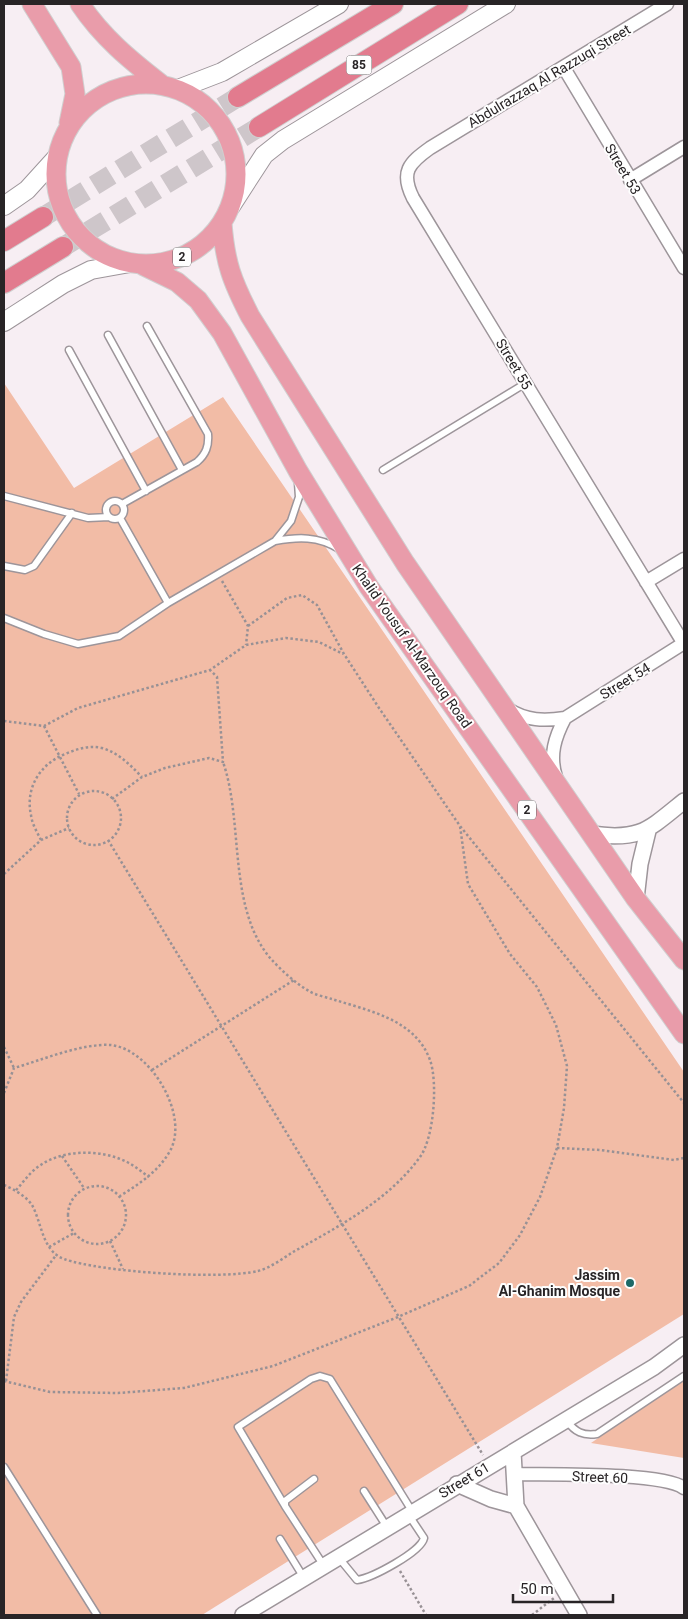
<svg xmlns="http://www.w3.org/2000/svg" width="688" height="1619" font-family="Roboto,sans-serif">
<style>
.green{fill:#f2bca6}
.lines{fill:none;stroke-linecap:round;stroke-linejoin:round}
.trunk-tunnel{stroke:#cec6ca;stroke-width:20;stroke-dasharray:20 10;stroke-linecap:butt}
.service-casing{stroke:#9d959a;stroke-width:9}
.minor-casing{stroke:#9d959a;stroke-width:15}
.tertiary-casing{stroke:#9d959a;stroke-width:18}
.secondary-casing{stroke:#9d959a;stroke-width:20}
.primary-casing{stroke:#d0cfcf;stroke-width:21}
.trunk-casing{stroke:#d0cfcf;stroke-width:22}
.path{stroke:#989195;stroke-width:2.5;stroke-dasharray:2.5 2.5;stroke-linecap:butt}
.service{stroke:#fff;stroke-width:6}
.minor{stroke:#fff;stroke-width:12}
.tertiary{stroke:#fff;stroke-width:15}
.secondary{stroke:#fff;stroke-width:18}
.primary{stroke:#e99caa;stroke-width:19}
.trunk{stroke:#e27b8e;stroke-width:20}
.poi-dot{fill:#1d6967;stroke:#fefefe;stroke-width:2}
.labels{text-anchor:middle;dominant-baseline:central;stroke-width:4;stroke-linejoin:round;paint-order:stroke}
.shield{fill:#fefefe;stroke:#686567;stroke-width:1}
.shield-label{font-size:12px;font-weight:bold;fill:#282426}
.street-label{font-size:14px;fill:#282426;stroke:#fefefe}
.poi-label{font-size:14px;font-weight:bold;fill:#282426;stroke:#fefefe;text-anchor:end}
</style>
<rect width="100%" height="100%" fill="#f7eef3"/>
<path class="green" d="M4 383 74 488 223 397 684 1072V1314L202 1615H4Z
M684 1379V1458L591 1443Z"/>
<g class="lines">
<path class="trunk-tunnel" d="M43 217 238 97
M63 247 259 127"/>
<defs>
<path id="service" d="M108 335 182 470
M69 350 146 491
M383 470 526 383
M4 496 88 518 109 517
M106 510a9 9 0 1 1 18 0a9 9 0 1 1-18 0Z
M122 504 197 462C206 454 209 446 208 434L147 326
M120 518 168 603
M275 541C298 537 318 536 339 549
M4 566 25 570 34 566 72 513
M4 618 44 634 78 644 119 636 168 603 275 541 291 521 299 497 298 483
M567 1421C575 1432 583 1436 597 1434L684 1376
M4 1467 97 1615
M314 1479 285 1501V1506L324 1566
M364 1491 387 1527
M285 1506 238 1427 311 1379 320 1376 330 1379 412 1511
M280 1539 304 1578
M339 1558 357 1580C372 1578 421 1552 424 1538L408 1514"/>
<path id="minor" d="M667 4 430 148C409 163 400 172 413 198L684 644
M564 68 684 268
M630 180 684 147
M646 582 684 559
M508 709C527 721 544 721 565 718L684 643
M556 777C549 755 555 737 565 718
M514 1474C548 1475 661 1472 684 1488"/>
<path id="tertiary" d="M591 834C640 841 648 830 684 801
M636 899 640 864 648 831
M513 1452 516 1506 579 1615
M457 1484 491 1499 516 1506
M243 1615 654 1367 684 1345"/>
<path id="secondary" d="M178 89 222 72 339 4
M4 206 27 190 56 158
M231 206 264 155 283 140 506 4
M4 322 63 284 91 270 130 263"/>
<path id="primary" d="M32 4 71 67 75 94 69 123
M80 4C102 37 130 60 161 84
M56 174a90 90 0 1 1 180 0a90 90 0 1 1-180 0Z
M222 223C225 263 232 281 250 316L405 563 636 899 684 960
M142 265 177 282 198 300 222 333 298 471 369 587 684 1034"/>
<path id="trunk" d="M238 97 393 4
M259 127 458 4
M4 241 43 217
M4 283 63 247"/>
</defs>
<use href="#service" class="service-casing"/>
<use href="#minor" class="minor-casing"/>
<use href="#tertiary" class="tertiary-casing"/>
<use href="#secondary" class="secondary-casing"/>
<use href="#primary" class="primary-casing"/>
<use href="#trunk" class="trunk-casing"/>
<path class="path" d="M222 581 248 626 246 645
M248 626 287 598 302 595 317 605 344 654 379 708 460 826 684 1103
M4 721 44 726 78 708 210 670 246 645 286 638 319 642 343 654
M44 726 79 794
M67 818a27 27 0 1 1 54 0a27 27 0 1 1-54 0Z
M112 799 142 777 165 768 209 758 223 762 217 677 210 670
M41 840C37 832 32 824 31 815 25 788 40 764 65 754 77 749 89 745 102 748 119 753 130 765 142 777
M108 840 483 1455
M4 874 41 840 69 828
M4 1047 14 1068
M152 1070 294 980
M4 1093 14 1068C42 1060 82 1043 111 1045 150 1049 190 1115 170 1151 158 1172 139 1184 120 1196
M557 1148 600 1150 674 1160 684 1158
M62 1156 84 1188
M4 1185C13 1189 26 1196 32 1205 42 1223 42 1251 64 1259 100 1272 221 1280 258 1271 270 1268 282 1259 293 1252 338 1227 389 1200 420 1157 434 1138 438 1082 430 1060 415 1019 369 1011 332 999 325 997 315 995 309 991 295 983 281 970 271 959 227 908 244 822 223 762
M68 1215a29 29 0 1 1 58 0a29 29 0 1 1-58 0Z
M16 1190C22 1184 27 1176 34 1170 58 1149 99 1148 127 1162 135 1166 142 1172 149 1177
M110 1241 123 1269
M49 1247 74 1233
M4 1381 50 1392 118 1393 184 1388 273 1366 398 1317 469 1286 499 1263 520 1235 540 1197 557 1148 564 1108 567 1066 556 1025 537 987 510 954 468 884 460 826
M6 1381 14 1317 21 1302 57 1254
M400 1571 426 1615
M532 1615 554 1598"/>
<use href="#service" class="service"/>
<use href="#minor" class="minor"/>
<use href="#tertiary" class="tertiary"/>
<use href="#secondary" class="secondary"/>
<use href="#primary" class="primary"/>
<use href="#trunk" class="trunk"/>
</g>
<circle class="poi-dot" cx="630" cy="1283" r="5"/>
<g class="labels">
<g class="shield">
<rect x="346.5" y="55.5" width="25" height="19" rx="4"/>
<rect x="173" y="247.5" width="18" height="19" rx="4"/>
<rect x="518" y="800.5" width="18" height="19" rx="4"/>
</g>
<g class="shield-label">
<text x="359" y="65">85</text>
<text x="182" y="257">2</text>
<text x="527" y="810">2</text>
</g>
<g class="street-label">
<text transform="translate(549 76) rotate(-31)">Abdulrazzaq Al Razzuqi Street</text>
<text transform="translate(623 169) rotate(59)">Street 53</text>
<text transform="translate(514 364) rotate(59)">Street 55</text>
<text transform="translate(412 646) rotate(55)">Khalid Yousuf Al-Marzouq Road</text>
<text transform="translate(625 681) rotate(-32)">Street 54</text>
<text transform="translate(600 1477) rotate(2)">Street 60</text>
<text transform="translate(464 1480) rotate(-31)">Street 61</text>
</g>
<g class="poi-label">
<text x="620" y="1275">Jassim<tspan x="620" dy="16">Al-Ghanim Mosque</tspan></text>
</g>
</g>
<rect width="688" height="1619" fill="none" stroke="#282426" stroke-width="10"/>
<path d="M513 1594v8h100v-8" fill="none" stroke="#282426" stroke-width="2.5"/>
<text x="520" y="1594" font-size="15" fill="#282426" stroke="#fefefe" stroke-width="4" paint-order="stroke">50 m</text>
</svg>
